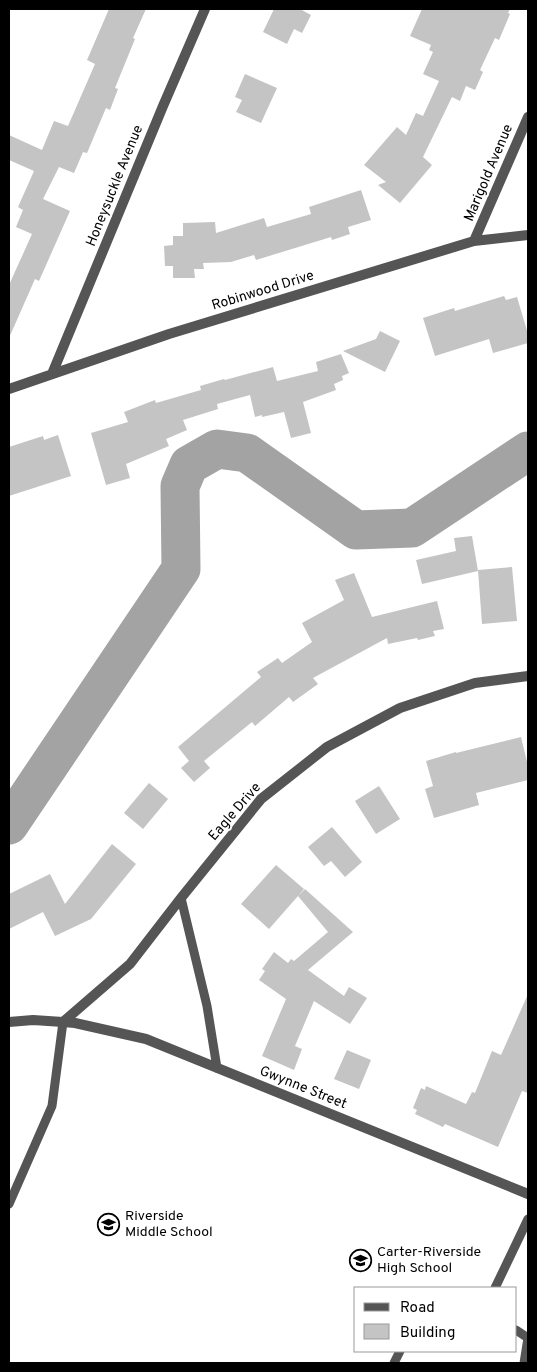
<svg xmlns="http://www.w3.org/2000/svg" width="537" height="1372" font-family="Overpass,sans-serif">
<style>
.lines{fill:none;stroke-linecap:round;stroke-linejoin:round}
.river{stroke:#a3a3a3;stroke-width:39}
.building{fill:#c4c4c4}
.service{stroke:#555;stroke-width:9}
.minor{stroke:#555;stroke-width:10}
.labels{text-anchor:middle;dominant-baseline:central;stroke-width:4;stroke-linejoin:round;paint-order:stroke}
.street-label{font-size:14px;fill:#000;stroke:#fff}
.poi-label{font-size:14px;fill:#000;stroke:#fff;text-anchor:start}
</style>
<rect width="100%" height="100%" fill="#fff"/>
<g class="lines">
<path class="river" d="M9 825 181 569 180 486 189 465 217 449 247 453 356 530 412 528 528 451"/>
</g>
<path class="building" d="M109 9H146L133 38 135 39 115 88 118 89 110 110 106 108 87 153 83 152 74 173 59 167 43 199 70 211 39 281 35 279 9 338V285L32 234 16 227 23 210 18 207 34 171 9 160V135L42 150 54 121 68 126 95 64 87 60Z
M274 9H300L311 15 302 33 294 29 287 44 263 32Z
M422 9H510L508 13 510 14 499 40 495 38 480 70 483 72 475 90 466 86 460 101 452 97 423 157 432 165 400 203 378 185 386 182 364 165 397 127 406 135 416 113 423 116 439 81 423 74 433 52 429 50 431 45 410 36Z
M245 74 277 88 261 123 236 112 242 100 235 97Z
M361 190 371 220 348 227 350 234 332 240 331 237 256 260 254 255 231 262 203 263 204 269H194L195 278H173V266H165L164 246 173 245V236H183V223L215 222 216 233 264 218 267 227 311 214 309 207Z
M504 296 506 300 517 297 528 334V343L493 353 489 339 435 356 423 318 454 308 455 311Z
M380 331 400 341 385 372 343 351 376 339Z
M341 354 349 373 342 376 343 380 334 384 336 390 303 402 311 433 291 438 284 412 262 417V415L255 417 250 395 217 404 218 409 183 420 187 430 166 439 169 446 126 464 130 478 106 485 91 433 128 422 124 412 155 400 156 403 201 390 200 386 224 379 225 380 273 367 277 381 318 371 316 362Z
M58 435 71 476 9 496V447L43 436 44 440Z
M472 536 478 571 422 584 416 560 456 551 454 538Z
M512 567 517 621 482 624 478 570Z
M354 573 372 617 437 601 444 629 433 631 435 636 418 640 417 638 388 644 387 638 313 678 318 684 293 702 289 697 255 726 252 722 204 761 210 768 194 782 181 768 189 761 178 747 261 677 257 672 278 658 282 663 312 642 302 623 344 600 335 580Z
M521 737 528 766V780L476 793 479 805 434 818 425 789 433 786 426 761 456 752V753Z
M149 783 168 799 143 829 124 813Z
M379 786 400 819 376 834 355 801Z
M332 827 362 862 345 877 331 861 324 866 308 847Z
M112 844 136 864 91 919 55 936 43 912 9 929V894L50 874 65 904Z
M276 865 304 889 298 896 305 889 353 932 308 970 344 996 349 987 367 998 350 1024 314 1001 295 1046 302 1049 294 1070 262 1056 286 999 259 980 265 971 262 969 274 952 288 963 291 959 294 961 328 932 298 896 269 929 241 904Z
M528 994V1093L522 1091 498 1147 445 1124 443 1127 415 1114 417 1110 413 1108 421 1088 425 1090 426 1086 466 1104 472 1092 475 1093 492 1051 501 1055Z
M347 1050 371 1060 359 1089 334 1079Z"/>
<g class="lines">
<path class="service" d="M181 898 207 1006 217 1068
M9 1204 52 1106 63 1022
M495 1288 528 1219
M516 1330 528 1338 524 1363
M394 1363 400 1351"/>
<path class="minor" d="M474 241 528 117
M52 374 163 106 205 9
M9 389 169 334 474 241 528 235
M9 1022 33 1020 63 1022 130 964 181 898 261 799 327 747 400 708 475 683 528 676
M63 1022 75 1023 146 1039 528 1194"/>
</g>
<defs>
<symbol id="school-ring" viewBox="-11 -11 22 22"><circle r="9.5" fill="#fff" stroke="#000" stroke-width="1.5"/><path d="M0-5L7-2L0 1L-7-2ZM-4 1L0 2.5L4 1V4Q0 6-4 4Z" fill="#000"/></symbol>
</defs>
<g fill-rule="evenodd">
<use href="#school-ring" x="96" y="1212" width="25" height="25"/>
<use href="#school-ring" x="348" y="1248" width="25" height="25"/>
</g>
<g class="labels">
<g class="street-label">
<text transform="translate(489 173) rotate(-67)">Marigold Avenue</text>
<text transform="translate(115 186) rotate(-68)">Honeysuckle Avenue</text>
<text transform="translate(263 291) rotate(-17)">Robinwood Drive</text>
<text transform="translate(235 812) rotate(-49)">Eagle Drive</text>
<text transform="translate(303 1088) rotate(22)">Gwynne Street</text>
</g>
<g class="poi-label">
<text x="125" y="1216">Riverside<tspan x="125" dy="16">Middle School</tspan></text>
<text x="377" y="1252">Carter-Riverside<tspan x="377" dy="16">High School</tspan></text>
</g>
</g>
<rect width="537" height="1372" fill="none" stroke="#000000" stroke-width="20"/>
<rect x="354" y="1287" width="162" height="65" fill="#ffffff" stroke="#999999"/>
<rect x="364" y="1303" width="25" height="8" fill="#555555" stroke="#999999"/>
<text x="400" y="1312" font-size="15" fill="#000000">Road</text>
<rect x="364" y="1324" width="25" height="15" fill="#c4c4c4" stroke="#999999"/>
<text x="400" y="1337" font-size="15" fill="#000000">Building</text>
</svg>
